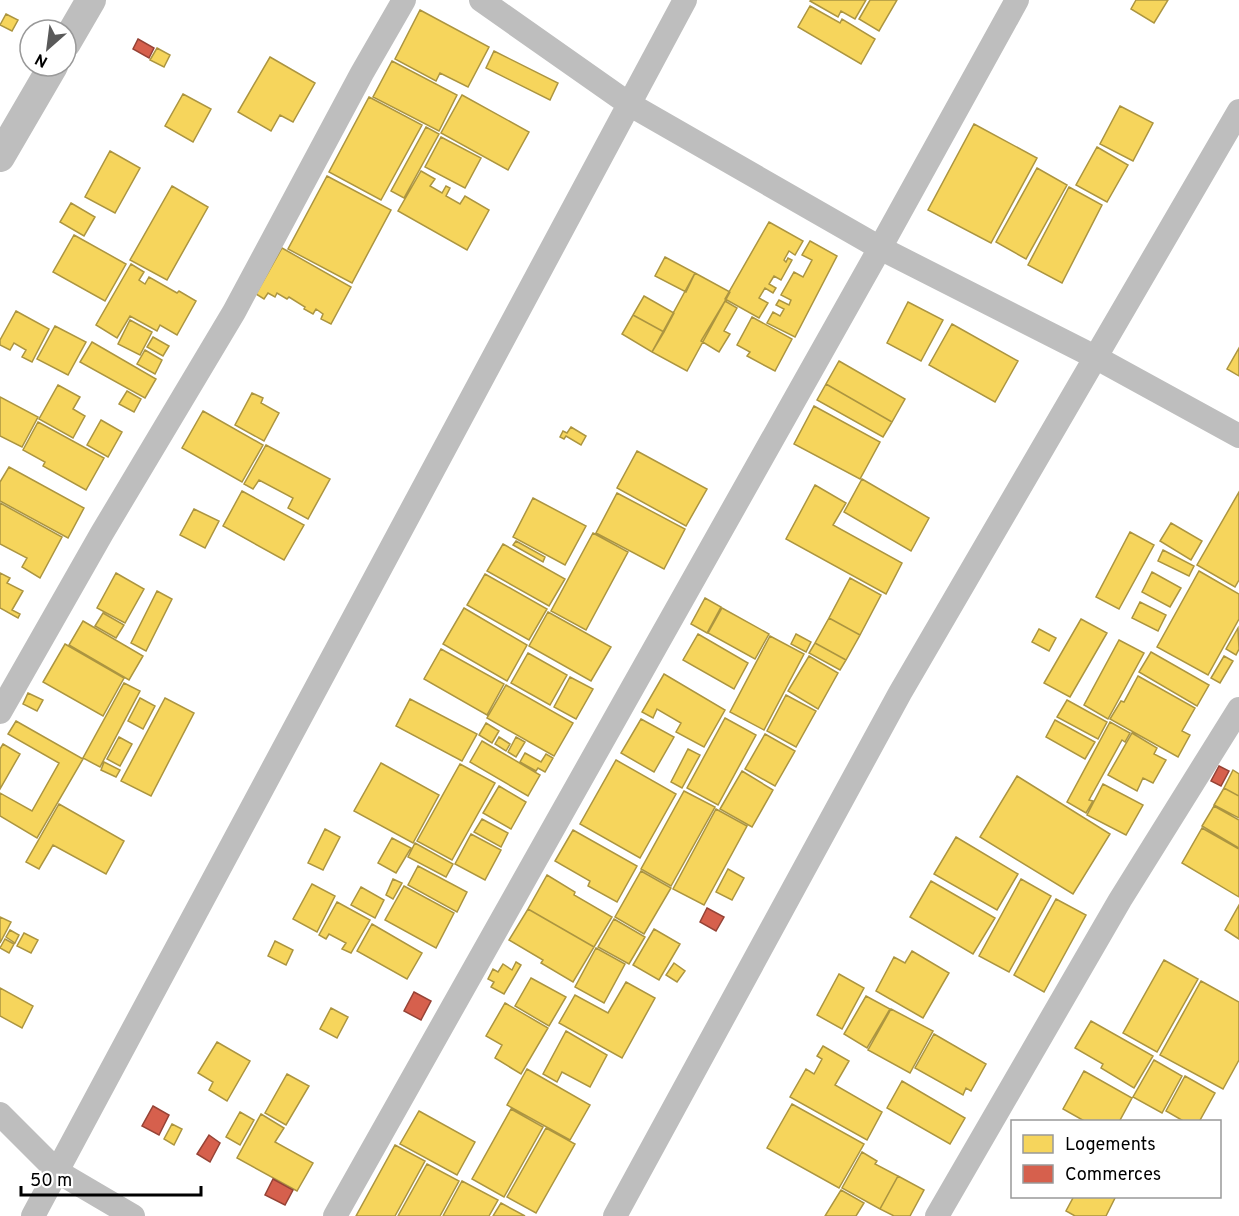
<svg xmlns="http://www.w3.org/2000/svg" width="1239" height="1216" font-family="Overpass,sans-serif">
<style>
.homes{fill:#f6d55c;stroke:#ac9540;stroke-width:1.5}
.shops{fill:#d6604d;stroke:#964336;stroke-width:1.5}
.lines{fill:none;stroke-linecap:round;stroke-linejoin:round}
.minor{stroke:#bebebe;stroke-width:24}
.tertiary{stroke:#bebebe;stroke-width:30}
</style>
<rect width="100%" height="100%" fill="#fff"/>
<path class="homes" d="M811 0H866L855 19 841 11 838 17 810 1Z
M870 0H897L879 31 859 19Z
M1136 0H1168L1154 23 1131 9Z
M810 6 840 23 842 19 875 39 861 64 798 27Z
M420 10 489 47 468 87 440 73 436 81 395 59Z
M6 14 18 20 12 31 0 25Z
M157 48 170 55 164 67 150 60Z
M494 51 558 83 550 100 486 68Z
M270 57 315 83 293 122 280 115 271 131 238 112Z
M392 61 457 95 439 131 373 97Z
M183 94 211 109 193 142 165 126Z
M462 95 529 132 508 170 441 133Z
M369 97 422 125 381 200 329 172Z
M1120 106 1153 123 1133 161 1100 144Z
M974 124 1037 158 991 243 928 210Z
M426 127 439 134 404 198 391 191Z
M441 137 481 158 465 188 425 167Z
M1097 147 1128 165 1107 202 1076 185Z
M110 151 140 168 115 213 85 197Z
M1037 168 1067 185 1026 259 996 242Z
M421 171 435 179 430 186 442 193 446 186 450 188 446 196 460 204 465 196 489 210 467 250 398 211Z
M327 176 391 210 352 283 288 249Z
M172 186 208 207 167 280 130 260Z
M1069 187 1102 205 1062 283 1028 265Z
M71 203 95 217 84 236 60 222Z
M769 222 803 241 795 255 789 251 784 260 786 262 788 258 792 260 781 280 774 276 769 284 776 288 773 293 765 288 759 298 768 303 759 318 725 299Z
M74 235 126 264 105 301 53 272Z
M810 241 837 256 795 337 767 323 773 312 780 316 784 309 776 305 779 300 789 305 791 300 781 295 794 272 803 277 812 260 802 255Z
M282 248 351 287 331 324 321 319 323 314 316 309 313 314 304 309 305 307 289 297 287 299 277 293 275 297 268 293 264 299 256 294Z
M665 257 695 273 686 292 655 276Z
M131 264 144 272 139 280 145 284 149 277 177 293 179 291 196 301 177 335 160 325 157 331 130 316 117 338 96 325Z
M695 273 730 292 687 371 652 352Z
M644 296 674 313 664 332 633 315Z
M725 301 737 308 724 331 730 334 719 352 701 341Z
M908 302 943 320 921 361 887 343Z
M16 311 49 329 32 362 22 357 26 350 14 343 10 350 0 345V340Z
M633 315 664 332 652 352 622 334Z
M752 317 792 339 775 371 747 356 750 352 737 345Z
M130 320 152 332 140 355 118 344Z
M952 324 1018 361 995 402 929 365Z
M55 326 86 342 68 375 37 359Z
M153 337 169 346 163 356 147 347Z
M92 342 156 379 145 398 80 362Z
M1239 348V376L1227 369Z
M145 350 162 360 155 374 137 364Z
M839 361 905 399 892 422 826 384Z
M826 384 892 422 883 437 817 400Z
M58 385 80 397 73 409 85 416 73 438 39 419Z
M127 391 141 399 134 412 119 404Z
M252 393 263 398 261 403 279 413 264 441 235 425Z
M0 397 38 417 22 447 0 436Z
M814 406 880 442 860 479 794 444Z
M203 411 263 445 242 482 182 448Z
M101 420 122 432 108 457 87 445Z
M38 422 104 458 86 490 43 466 45 462 23 450Z
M571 427 586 436 581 445 566 436 564 439 560 437 563 431 567 433Z
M266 445 330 479 308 519 288 508 293 498 259 480 253 489 244 484Z
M637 451 707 489 686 526 617 488Z
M9 467 84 508 68 538 0 501V482Z
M862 479 929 518 911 551 844 512Z
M815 485 846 503 833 525 902 563 886 594 786 539Z
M242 491 304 525 284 560 223 526Z
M1239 492V580L1235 587 1197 565Z
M617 493 685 529 664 569 596 533Z
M533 498 586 526 565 565 513 537Z
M0 503 62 537 40 578 22 567 27 558 0 544Z
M194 509 219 521 205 548 180 535Z
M1171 523 1202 541 1191 560 1160 541Z
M1130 532 1154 545 1119 609 1096 597Z
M593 533 628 552 586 630 551 611Z
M516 541 545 557 543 562 513 545Z
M503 544 565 579 549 606 487 571Z
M1163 550 1194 566 1189 576 1158 561Z
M1199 571 1239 594V619L1208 675 1157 647Z
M1152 572 1181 588 1170 607 1142 592Z
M0 573 10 578 7 583 23 591 12 610 20 614 18 618 0 608Z
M116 573 144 589 125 623 97 608Z
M485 574 547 609 529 640 467 605Z
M850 578 881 595 860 635 829 618Z
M157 591 172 599 146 651 131 643Z
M705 598 721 607 707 633 691 624Z
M1140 602 1166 615 1158 631 1132 618Z
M464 608 527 645 507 681 443 644Z
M722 608 769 634 755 659 708 633Z
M548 612 611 647 591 681 529 646Z
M103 613 124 625 116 638 95 626Z
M829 618 860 635 846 660 815 643Z
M1081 619 1107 633 1070 697 1044 683Z
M83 621 143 656 129 680 69 645Z
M1238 628 1239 649 1236 655 1226 649Z
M1039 629 1056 638 1049 651 1032 642Z
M698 634 748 663 734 689 683 660Z
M796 634 811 642 806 652 791 644Z
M770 636 804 654 764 730 730 712Z
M1119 640 1144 653 1108 719 1084 705Z
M815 643 846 660 840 670 809 653Z
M65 644 124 678 103 716 43 682Z
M441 649 504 684 487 715 424 679Z
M1151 652 1209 685 1197 706 1139 672Z
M528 653 567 675 550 705 511 683Z
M809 656 838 673 818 709 788 691Z
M1224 656 1233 661 1220 683 1211 678Z
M664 674 725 710 704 747 676 732 681 723 657 709 653 718 642 712Z
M1138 676 1195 708 1182 731 1190 735 1178 757 1110 719 1121 701 1124 702Z
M570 677 593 689 576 719 554 707Z
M124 683 140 691 100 767 83 758Z
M506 685 573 723 554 756 487 718Z
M28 693 43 700 37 711 23 704Z
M786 695 816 711 796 747 767 731Z
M140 698 155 706 143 729 128 721Z
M165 698 194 713 151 796 121 781Z
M410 699 477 734 462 761 396 726Z
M1067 700 1107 722 1098 739 1057 717Z
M725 718 756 735 718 805 687 788Z
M641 719 674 737 654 772 621 753Z
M1055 720 1095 742 1085 759 1046 737Z
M16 721 83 759 37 838 0 816V793L32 811 59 763 8 734Z
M1110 722 1130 733 1125 742 1122 740 1089 800 1093 801 1086 813 1067 802Z
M486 723 499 731 492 743 479 735Z
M1132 733 1157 748 1154 754 1166 760 1153 783 1143 778 1137 791 1108 775Z
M765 734 795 751 775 786 745 769Z
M119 737 132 744 120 766 107 759Z
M499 737 510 744 506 751 495 744Z
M516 737 525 742 516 757 508 752Z
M482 741 540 775 528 796 470 762Z
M3 744 20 754 0 789V749Z
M688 749 700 755 682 788 671 782Z
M525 753 541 762 546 754 553 758 545 772 538 768 536 771 520 762Z
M616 760 676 794 640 858 580 824Z
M104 762 120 770 116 777 101 770Z
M381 763 439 795 413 843 354 811Z
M460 764 495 783 452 860 417 841Z
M1233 770 1239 774V796L1224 788Z
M742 771 773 790 752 827 720 809Z
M1017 776 1110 834 1073 894 980 837Z
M1103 784 1143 805 1126 835 1087 815Z
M499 786 526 802 511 829 483 813Z
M1224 788 1239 796V818L1214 805Z
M684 791 715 807 671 886 641 869Z
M59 804 124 841 106 874 53 845 39 869 26 862Z
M1214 806 1239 820V848L1202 826Z
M716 809 747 826 704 905 673 889Z
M482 819 508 833 501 847 474 832Z
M1202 828 1239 849V897L1182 863Z
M325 829 340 837 323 870 308 863Z
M573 830 637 866 617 902 588 886 590 881 555 861Z
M471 834 501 850 485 880 455 864Z
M956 837 1018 874 997 910 934 874Z
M392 838 411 848 396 873 378 863Z
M415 843 453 864 446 877 408 857Z
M418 866 467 892 457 912 408 885Z
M728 869 744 878 732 900 716 892Z
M641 871 671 888 644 934 615 917Z
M547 875 575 892 574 895 612 917 594 947 528 909Z
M393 879 402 883 393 899 386 895Z
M1021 879 1051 896 1009 972 979 956Z
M931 881 995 918 973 954 910 917Z
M312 884 335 896 317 932 293 919Z
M404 886 454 913 436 948 385 920Z
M361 887 384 900 375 918 351 905Z
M1056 899 1086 915 1044 992 1014 975Z
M337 902 370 920 351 953 342 949 346 943 329 934 326 939 319 935Z
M1239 905V939L1225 930Z
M528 909 594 947 573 982 541 963 543 960 509 940Z
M0 917 11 922 0 943Z
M614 919 645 937 629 964 598 947Z
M372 924 422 953 407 979 357 951Z
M654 929 680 944 659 980 633 965Z
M10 930 19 935 15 943 6 937Z
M24 933 38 940 31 953 17 946Z
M5 939 14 944 9 953 0 948Z
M275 941 293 950 286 965 268 956Z
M596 948 625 964 604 1003 575 987Z
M912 951 949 973 923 1018 876 991 894 957 905 963Z
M1164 960 1198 979 1157 1052 1123 1033Z
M516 962 521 965 504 994 491 987 494 982 488 979 493 969 498 972 503 964 512 970Z
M674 963 685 971 677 982 666 975Z
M839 974 864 988 842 1029 817 1015Z
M531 978 566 997 549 1026 515 1006Z
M1201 981 1239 1002V1060L1223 1089 1160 1055Z
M626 982 655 998 622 1058 559 1023 575 995 608 1013Z
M0 988 33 1006 22 1028 0 1016Z
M866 996 890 1009 867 1048 844 1034Z
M505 1003 548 1028 521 1074 495 1058 502 1045 486 1036Z
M331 1008 348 1017 337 1038 320 1029Z
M891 1009 933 1031 910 1073 868 1050Z
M1091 1021 1153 1056 1134 1088 1101 1068 1103 1064 1075 1048Z
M566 1031 607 1055 590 1087 562 1072 557 1082 543 1074Z
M934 1034 986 1064 971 1091 966 1088 963 1095 915 1068Z
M217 1042 250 1061 227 1101 209 1090 213 1082 198 1073Z
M823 1046 849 1061 835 1085 882 1112 867 1140 790 1097 806 1069 814 1074 822 1059 817 1056Z
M1154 1060 1182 1076 1162 1113 1133 1097Z
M527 1069 590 1105 570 1140 507 1105Z
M1084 1071 1132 1098 1119 1122H1086L1063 1109Z
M287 1074 309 1086 286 1125 265 1113Z
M1185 1076 1215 1093 1199 1122H1185L1166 1111Z
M902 1081 965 1118 950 1144 887 1108Z
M792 1104 864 1144 839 1188 767 1148Z
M511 1109 543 1127 504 1197 472 1179Z
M419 1111 475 1142 457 1175 400 1144Z
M240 1112 254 1120 240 1145 226 1137Z
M261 1114 284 1128 275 1142 313 1163 297 1191 237 1158Z
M172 1124 182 1129 174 1145 164 1139Z
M546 1128 575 1144 536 1213 507 1197Z
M395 1145 425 1161 395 1216H356Z
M862 1152 877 1161 875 1164 898 1176 880 1209 842 1188Z
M427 1164 459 1181 440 1216H398Z
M898 1176 924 1190 910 1216H894L880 1209Z
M462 1181 498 1200 489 1216H443Z
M841 1190 864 1203 856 1216H825Z
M1074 1196H1116L1106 1216H1075L1066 1211Z
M501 1203 525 1216H493Z"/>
<path class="shops" d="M138 39 154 48 149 58 133 49Z
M1219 766 1229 771 1221 786 1211 781Z
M707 908 724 917 716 931 700 922Z
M414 992 431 1001 421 1020 404 1011Z
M153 1106 169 1115 159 1135 142 1126Z
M209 1135 220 1143 210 1162 197 1154Z
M273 1179 293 1190 285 1205 265 1195Z"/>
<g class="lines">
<path class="minor" d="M481 0 629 104 880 248 1095 357 1239 436
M0 712 102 533 234 312 362 73 404 0
M0 1114 58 1172 133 1216
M33 1216 685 0
M335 1216 880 248 1017 0
M615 1216 900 693 1239 111
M937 1216 1120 900 1239 709"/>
<path class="tertiary" d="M66 43 91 0
M0 157 53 66"/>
</g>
<rect x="1011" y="1120" width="210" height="78" fill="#ffffff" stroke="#999999" stroke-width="1.5"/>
<rect x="1023" y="1135" width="30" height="18" fill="#f6d55c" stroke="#999999" stroke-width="1.5"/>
<text x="1065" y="1150" font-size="18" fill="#000000">Logements</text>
<rect x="1023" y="1165" width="30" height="18" fill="#d6604d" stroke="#999999" stroke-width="1.5"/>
<text x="1065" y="1180" font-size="18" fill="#000000">Commerces</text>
<g transform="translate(48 48) rotate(208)"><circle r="28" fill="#ffffff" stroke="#999999" stroke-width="1.5"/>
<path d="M0-4.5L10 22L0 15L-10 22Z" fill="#595959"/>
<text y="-9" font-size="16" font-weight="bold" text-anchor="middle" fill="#000000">N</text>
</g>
<path d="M21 1186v9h180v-9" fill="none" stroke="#000000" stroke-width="3"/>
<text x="30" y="1186" font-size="18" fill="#000000" stroke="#ffffff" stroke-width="4.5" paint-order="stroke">50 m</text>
</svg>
